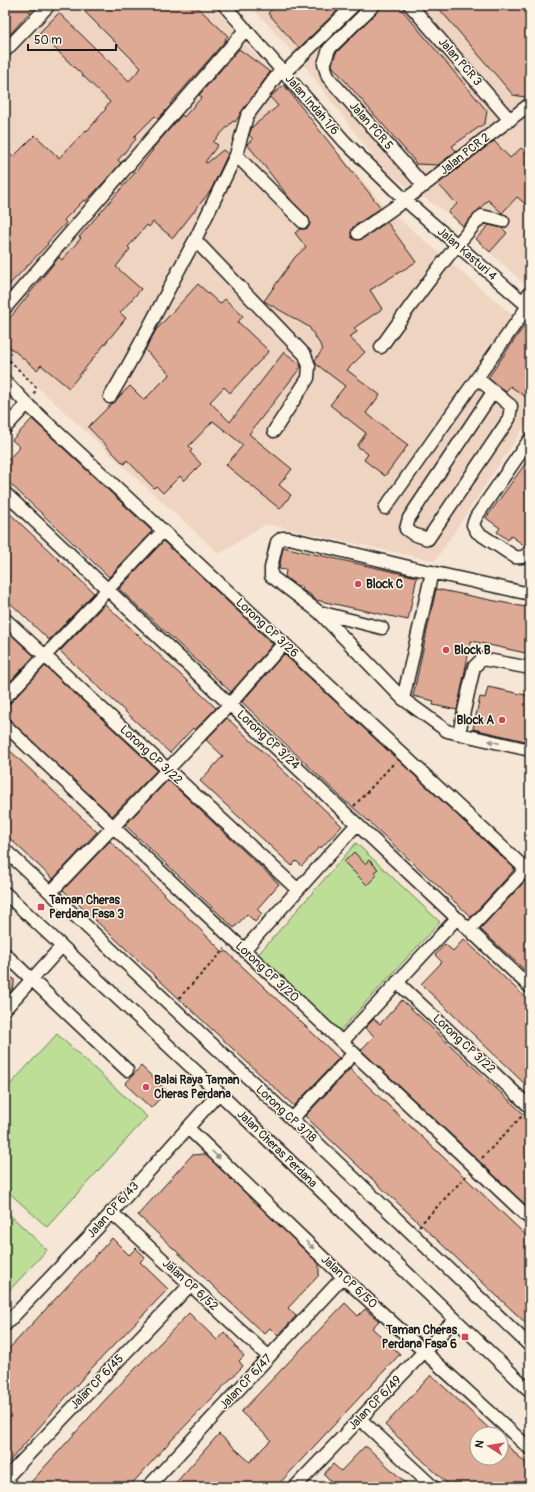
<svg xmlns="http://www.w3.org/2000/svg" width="535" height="1492" font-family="Pangolin,sans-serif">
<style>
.built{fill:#efd4c2}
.green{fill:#bcde97;stroke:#6c7d5a}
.building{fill:#dfaa95;stroke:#1c1c1c}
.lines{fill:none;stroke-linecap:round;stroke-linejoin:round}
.minor-casing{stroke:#1c1c1c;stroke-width:15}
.path{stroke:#1c1c1c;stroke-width:2;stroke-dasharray:3 3;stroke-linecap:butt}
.minor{stroke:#fcf5e5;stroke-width:12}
.oneway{fill:#97938b}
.poi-dot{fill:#d1495b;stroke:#fcf5e5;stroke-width:1.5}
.labels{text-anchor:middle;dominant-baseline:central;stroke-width:3;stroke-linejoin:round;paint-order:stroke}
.street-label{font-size:12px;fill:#1c1c1c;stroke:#fcf5e5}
.poi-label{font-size:12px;font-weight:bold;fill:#1c1c1c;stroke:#fcf5e5;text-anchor:start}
</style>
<rect width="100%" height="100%" fill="#f6e6d5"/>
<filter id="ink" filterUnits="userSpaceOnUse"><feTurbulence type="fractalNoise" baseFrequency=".025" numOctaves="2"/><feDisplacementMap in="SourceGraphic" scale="8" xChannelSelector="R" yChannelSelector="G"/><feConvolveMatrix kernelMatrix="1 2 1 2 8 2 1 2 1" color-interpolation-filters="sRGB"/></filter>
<g filter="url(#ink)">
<path class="built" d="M61 5H213L385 207 530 330V418L435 561 266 524 219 554 5 357V63Z
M250 5H530V289L448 214 383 170 305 66Z"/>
<path class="green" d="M356 843 440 922 335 1036 255 958Z
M57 1034 147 1117 47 1227 5 1189V1090Z
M5 1210 47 1250 5 1295Z"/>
<path class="building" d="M5 5H36L5 40Z
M78 5H195L228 36 225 39 226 40 170 104 171 105 158 119 155 116 134 137 136 139 118 160 121 163 104 182 86 201 84 200 64 220 66 223 47 243 48 244 5 289V149L13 157 35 135 59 158 86 130 87 131 106 109 105 108 110 102 39 33 59 13 129 81 141 68Z
M277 5H343L299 48 268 13Z
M381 5H398L487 111 485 123 452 146 456 151 438 165 416 164 413 159 333 67 332 64 336 53 379 10Z
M436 5H530V93L525 97 513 95Z
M239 49 270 72 235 122 233 121 213 142 218 145 205 162 207 163 223 150 228 154 211 190 173 238 153 222 149 227 147 225 128 247 130 249 116 267 141 289 120 313 126 318 69 388 41 365 37 370 5 343V324L59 257 62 260 81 238 79 237 133 175 153 150 152 149 182 115 184 117 202 97 199 95Z
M284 85 381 208 353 227 351 233 352 238 355 240 362 239 387 222 416 262 370 290 382 309 354 328 357 332 349 337 365 352 347 370 380 395 366 413 408 445 385 476 364 460 368 454 357 446 366 433 330 405 345 386 316 364 315 360 323 349 309 327 264 301 295 257 306 247 295 233 300 229H305L308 228 310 224 308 217 291 200 247 144 253 139 249 135 252 127 278 106 270 97Z
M494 141 510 158 521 148 530 156V208L517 197 502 213 488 200 463 226 448 212 457 204 438 184Z
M489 225 502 228 507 233 490 252 476 239Z
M198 284 220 304 225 299 243 316 238 322 269 351 230 393 224 387 210 402 230 422 284 352 300 364 301 367 249 434 292 469 279 485 291 495 280 509 226 465 243 445 213 421 189 446 192 450 190 452 201 464 184 481 180 476 163 493 156 486 154 488 127 460 124 464 88 427 130 386 144 400 170 374 145 350 156 330Z
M524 326 530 330V392L526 397 510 386 506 392 488 378Z
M32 419 152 531 109 577 5 479V463L20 447 12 440Z
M530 457V540L525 546 511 536 508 540 497 532 500 528 486 518Z
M5 509 94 593 49 640 5 598Z
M163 541 273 644 231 692 119 589Z
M283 547 417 577 408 620 316 600 311 596V595L302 590 303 587 296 585 285 577 286 570 279 569Z
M436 589 530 608V654L471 641 457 710 433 705 434 701 413 696Z
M105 604 216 708 195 730 193 728 170 753 60 651Z
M5 629 34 656 5 687Z
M284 654 514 868V870L471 917 365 818 348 803H347L242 702Z
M45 666 157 770 112 816 5 716V705L10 703Z
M488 687 530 696V742L473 729 480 697 485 698Z
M227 718 342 826 321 848 320 846 302 866 296 861 292 866 200 781 223 756 206 740Z
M5 746 97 832 53 879 5 834Z
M168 780 279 884 257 909 262 914 255 922 247 914 234 928 125 825Z
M110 841 224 953 226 951 339 1058 294 1106 63 890Z
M354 852 365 864 369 860 378 869 374 872 377 875 367 885 344 862Z
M526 880 530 884V975L480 929Z
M464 939 530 1002V1089L421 984 442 962 435 955 445 944 453 951Z
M5 974 14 979V985L11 992 5 998Z
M402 1000 530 1120V1209L361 1050 374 1036 365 1028 374 1019 380 1024Z
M141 1066 167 1091 151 1108 125 1084Z
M350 1069 530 1239V1327L305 1116Z
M205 1154 319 1264V1275L288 1308 296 1316 278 1336 270 1328 264 1334 138 1215 192 1155Z
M112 1238 129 1255 136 1248 145 1257 140 1262 168 1289 89 1371 5 1466V1353Z
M345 1303 358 1316 365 1309 379 1321 372 1328 400 1354 292 1470 276 1487H172L219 1434 250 1462 263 1448 271 1440 241 1412Z
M189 1313 217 1340 224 1332 236 1345 235 1346 244 1356 239 1361 243 1366 166 1446 129 1487H37L31 1482 106 1399Z
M431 1375 495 1434H477V1458H501V1440L530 1467V1487H451L385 1425Z
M364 1447H367L410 1487H326L331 1481 324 1474 333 1464 341 1471Z"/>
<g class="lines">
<defs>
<path id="minor" d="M224 5 345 142 405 200 530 308
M374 5 329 49 324 64 328 77 424 186
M410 5 510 120
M5 51 49 5
M284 73 354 5
M236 155 303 222
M358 233 405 200 530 104
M523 302 530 292
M5 308 246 29
M381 347C413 302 445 257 482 216L503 221
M477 378 511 406 509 419 428 539 413 534 406 529 409 518 493 392
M5 381 27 404 530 873
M110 397C141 346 166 292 195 240
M5 428 27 404
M274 431 308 378 309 366 305 355 195 240 236 155 247 116 281 70
M530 439 476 517 473 525 477 532 515 557C522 558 525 557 530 551
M5 493 530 987
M385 508 528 306
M319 612 271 576V568L277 542 282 538H289L417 569 530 594
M5 619 298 890
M382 628 319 612 403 699 447 731 530 750
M5 698 163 531
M403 699 432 572
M5 725 530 1219
M459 733 474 667 482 659 530 668
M5 850 292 1119 530 1346
M51 892 230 704 284 643
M5 893 219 1093 530 1391
M469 930 526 869
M244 950 357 824
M5 954 127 1070
M397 982 530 1107
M5 1009 62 946
M342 1042 457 918
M292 1119 354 1053
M188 1128 343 1277 530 1449
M111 1212 269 1357
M5 1325 104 1221 219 1093
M360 1419 433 1487
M5 1479 190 1285
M5 1479 13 1487
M148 1487 343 1277
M295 1487 455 1319"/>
</defs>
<use href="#minor" class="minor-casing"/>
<path class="path" d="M5 356 36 387 34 394
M354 806 395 762
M179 998 225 949
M482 1158 523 1115
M419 1226 467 1175"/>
<use href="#minor" class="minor"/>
</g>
<defs><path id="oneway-solid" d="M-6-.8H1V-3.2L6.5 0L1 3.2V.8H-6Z"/></defs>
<g class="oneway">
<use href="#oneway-solid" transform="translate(494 742) rotate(-167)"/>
<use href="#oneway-solid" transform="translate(216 1155) rotate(44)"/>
<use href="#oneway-solid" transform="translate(310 1245) rotate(44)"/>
</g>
</g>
<g class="poi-dot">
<circle cx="358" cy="584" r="4"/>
<circle cx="446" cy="650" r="4"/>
<circle cx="502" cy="720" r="4"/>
<rect x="37" y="903" width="8" height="8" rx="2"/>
<circle cx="146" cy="1087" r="4"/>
<rect x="461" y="1333" width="8" height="8" rx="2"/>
</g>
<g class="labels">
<g class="street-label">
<text transform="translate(460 62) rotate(49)">Jalan PCR 3</text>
<text transform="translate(312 105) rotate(49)">Jalan Indah 1/6</text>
<text transform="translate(371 126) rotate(49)">Jalan PCR 5</text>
<text transform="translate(465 154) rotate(-38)">Jalan PCR 2</text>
<text transform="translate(467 254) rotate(41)">Jalan Kasturi 4</text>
<text transform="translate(267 628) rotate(43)">Lorong CP 3/26</text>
<text transform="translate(268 740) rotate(43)">Lorong CP 3/24</text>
<text transform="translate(151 755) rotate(43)">Lorong CP 3/22</text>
<text transform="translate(267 972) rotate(43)">Lorong CP 3/20</text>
<text transform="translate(464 1044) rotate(43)">Lorong CP 3/22</text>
<text transform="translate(286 1114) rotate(43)">Lorong CP 3/18</text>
<text transform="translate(277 1149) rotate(44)">Jalan Cheras Perdana</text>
<text transform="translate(113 1210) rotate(-48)">Jalan CP 6/43</text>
<text transform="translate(349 1282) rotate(43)">Jalan CP 6/50</text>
<text transform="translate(190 1285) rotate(42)">Jalan CP 6/52</text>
<text transform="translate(97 1382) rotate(-46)">Jalan CP 6/45</text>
<text transform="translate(246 1382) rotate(-47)">Jalan CP 6/47</text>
<text transform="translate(375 1403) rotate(-46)">Jalan CP 6/49</text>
</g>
<g class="poi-label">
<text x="366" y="584">Block C</text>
<text x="454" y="650">Block B</text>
<text x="494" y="720" text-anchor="end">Block A</text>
<text x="49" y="900">Taman Cheras<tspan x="49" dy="14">Perdana Fasa 3</tspan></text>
<text x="154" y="1080">Balai Raya Taman<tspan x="154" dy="14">Cheras Perdana</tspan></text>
<text x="457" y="1330" text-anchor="end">Taman Cheras<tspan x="457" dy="14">Perdana Fasa 6</tspan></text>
</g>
</g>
<rect width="535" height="1492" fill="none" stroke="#fcf5e5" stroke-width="20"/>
<rect x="10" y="10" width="515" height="1472" fill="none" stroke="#1c1c1c" stroke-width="1.5" filter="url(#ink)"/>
<g transform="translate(489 1446) rotate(282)"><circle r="19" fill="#fcf5e5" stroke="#a29e95"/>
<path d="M0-3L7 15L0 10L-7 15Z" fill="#d1495b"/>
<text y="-6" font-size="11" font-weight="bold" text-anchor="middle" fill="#1c1c1c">N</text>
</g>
<path d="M28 44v6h88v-6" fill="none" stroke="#1c1c1c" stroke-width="2"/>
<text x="34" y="44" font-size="12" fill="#1c1c1c" stroke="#fcf5e5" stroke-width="3" paint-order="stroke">50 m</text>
</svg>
